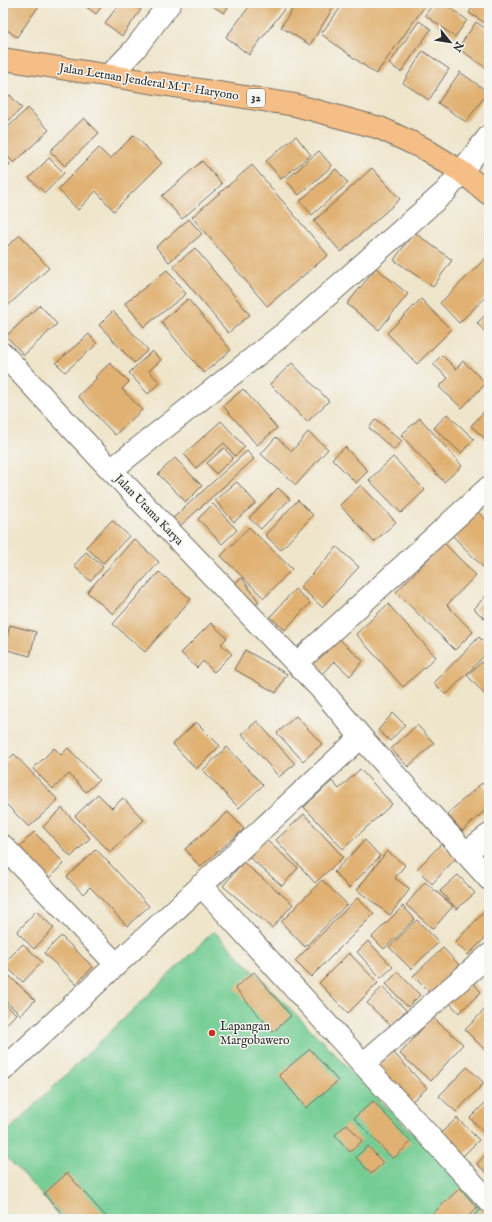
<svg xmlns="http://www.w3.org/2000/svg" width="492" height="1222" font-family="'IM FELL English',serif">
<style>
.green{fill:#74cd94;stroke:#507c60}
.building{fill:#e0b172}
.lines{fill:none;stroke-linecap:round;stroke-linejoin:round}
.minor-casing{stroke:#706c63;stroke-width:24}
.highway-casing{stroke:#706c63;stroke-width:24}
.minor{stroke:#fff;stroke-width:22}
.highway{stroke:#f6be87;stroke-width:22}
.poi-dot{fill:#c8321e;stroke:#f6f6f2;stroke-width:1.5}
.labels{text-anchor:middle;dominant-baseline:central;stroke-width:3;stroke-linejoin:round;paint-order:stroke}
.shield{fill:#f6f6f2;stroke:#686867;stroke-width:1}
.shield-label{font-size:11px;font-weight:bold;fill:#2b2b2b}
.street-label{font-size:12px;fill:#2b2b2b;stroke:#f6f6f2}
.poi-label{font-size:12px;fill:#2b2b2b;stroke:#f6f6f2;text-anchor:start}
</style>
<rect width="100%" height="100%" fill="#f6f6f2"/>
<filter id="ink" filterUnits="userSpaceOnUse"><feTurbulence type="fractalNoise" baseFrequency=".025" numOctaves="2"/><feDisplacementMap in="SourceGraphic" scale="8" xChannelSelector="R" yChannelSelector="G"/><feConvolveMatrix kernelMatrix="1 2 1 2 8 2 1 2 1" color-interpolation-filters="sRGB"/></filter>
<filter id="wash" filterUnits="userSpaceOnUse"><feTurbulence type="fractalNoise" baseFrequency=".012" numOctaves="4" result="noise"/><feDisplacementMap in="SourceGraphic" scale="16" xChannelSelector="R" yChannelSelector="G"/><feGaussianBlur stdDeviation="0.9" result="paint"/><feColorMatrix in="noise" values="0 0 0 0 0 0 0 0 0 0 0 0 0 0 0 0 0 1.4 0 .05"/><feComposite in="paint" operator="in"/></filter>
<g filter="url(#wash)">
<rect width="100%" height="100%" fill="#efe5cb"/>
<path class="green" d="M214 931 489 1211 486 1219H64L3 1153V1136Z"/>
<g id="blocks">
<path class="building" d="M3 3H41L17 37 3 27Z
M81 3H104L96 14Z
M120 3H131L141 10 122 36 105 23Z
M208 3H231L224 13Z
M252 3H289L249 55 226 37Z
M296 3H336L310 45 281 27Z
M344 3H427L376 74 321 34Z
M434 3H444L467 20 455 37 425 15Z
M475 3H489V25L469 13Z
M419 21 431 29 401 72 389 64Z
M476 22 489 31V70L458 48Z
M423 51 449 69 429 100 403 83Z
M460 72 488 92 466 122 438 103Z
M10 95 22 108 3 126V102Z
M28 108 49 130 14 163 3 152V132Z
M84 118 99 133 65 166 50 151Z
M134 135 162 163 114 211 96 191 78 210 58 189 99 148 110 159Z
M296 136 311 155 281 179 266 161Z
M319 151 332 166 299 195 286 180Z
M3 157 10 164 3 172Z
M49 158 64 173 45 193 29 178Z
M202 161 222 184 182 219 162 196Z
M252 165 328 255 267 306 192 217Z
M372 168 400 199 341 252 314 221Z
M336 169 348 183 312 215 300 201Z
M189 219 202 234 169 262 156 247Z
M414 232 452 260 433 287 394 260Z
M20 235 49 268 3 310V250Z
M195 248 250 315 228 333 173 266Z
M489 255V294L459 323 440 303Z
M376 268 408 294 379 330 347 304Z
M167 270 186 294 144 327 125 303Z
M188 299 231 350 204 373 161 322Z
M421 299 451 330 417 364 387 333Z
M40 305 57 324 24 355 6 336Z
M113 311 148 350 134 363 99 325Z
M489 312V336L477 323Z
M89 334 97 344 65 372 56 363Z
M152 351 161 360 149 371 160 383 148 394 129 373Z
M442 355 456 369 463 361 486 383 462 408 439 387 448 378 433 364Z
M110 363 129 382 122 389 142 410 115 435 78 396 97 378 95 377Z
M292 363 329 401 307 422 270 384Z
M243 389 277 428 257 445 223 406Z
M489 406V442L471 426Z
M447 414 474 439 461 453 434 428Z
M420 418 462 466 444 482 401 435Z
M376 419 402 441 394 450 369 428Z
M221 421 245 447 235 456 224 443 196 468 184 454Z
M308 432 328 449 296 485 261 454 276 437 292 451Z
M345 447 368 471 356 483 332 459Z
M224 448 233 458 216 474 207 463Z
M247 451 254 459 179 527 172 519Z
M393 457 425 490 401 513 369 480Z
M175 458 202 486 186 502 158 474Z
M237 482 256 503 234 522 215 500Z
M361 485 396 522 374 542 340 505Z
M278 488 290 499 261 529 249 518Z
M298 500 313 515 281 550 265 535Z
M213 504 237 530 222 544 198 519Z
M475 509 489 523V561L483 567 450 533Z
M112 520 129 536 103 563 86 547Z
M249 527 292 569 264 598 221 556Z
M134 539 159 562 113 614 87 592Z
M444 543 476 575 447 605 473 632 455 650 396 592Z
M337 547 359 567 322 607 300 587Z
M86 552 103 567 90 581 74 566Z
M159 572 191 599 145 652 113 624Z
M242 578 259 602 248 610 231 586Z
M295 589 310 603 285 630 270 617Z
M489 592V616L486 620 474 609Z
M388 604 436 657 403 687 356 634Z
M211 623 227 638 221 644 232 654 214 672 203 661 197 668 181 653Z
M10 625 36 632 30 656 4 649Z
M335 635 363 661 350 676 334 661 319 677 308 666Z
M479 637 489 647V651L446 695 434 683Z
M245 650 287 674 276 693 234 669Z
M489 656V693L486 696 467 675Z
M393 713 405 725 390 741 378 730Z
M296 716 322 744 303 761 277 733Z
M257 721 295 764 279 777 242 734Z
M196 722 220 746 196 769 173 744Z
M417 725 434 743 408 767 391 749Z
M227 747 263 785 239 808 203 770Z
M54 748 61 755 68 748 99 780 86 792 69 774 53 789 33 769Z
M14 754 58 800 29 827 3 801V765Z
M360 769 392 804 343 849 304 807 332 781 339 789Z
M482 783 489 792V807L462 831 447 814Z
M98 794 112 808 123 798 144 820 110 852 75 816Z
M62 808 90 838 71 857 43 827Z
M228 812 244 829 200 867 185 849Z
M304 814 343 857 315 883 276 840Z
M34 832 64 863 47 880 16 850Z
M264 838 298 868 282 886 248 856Z
M365 840 380 856 349 888 334 872Z
M441 844 456 858 432 884 417 869Z
M96 849 149 906 127 926 90 887 83 894 67 877Z
M387 851 405 865 395 878 410 889 390 915 357 890Z
M243 862 293 904 272 928 223 886Z
M458 875 475 893 457 909 440 891Z
M322 880 347 904 305 947 281 922Z
M425 882 453 906 433 929 406 905Z
M357 898 374 914 311 977 295 961Z
M403 906 415 919 384 949 372 937Z
M489 907V934L468 955 455 942Z
M36 911 54 928 34 949 17 932Z
M417 920 439 942 411 969 389 947Z
M61 936 93 967 76 984 44 953Z
M368 941 393 967 381 978 357 952Z
M23 944 42 962 23 982 3 964Z
M443 948 460 966 431 994 413 976Z
M349 953 378 983 348 1013 319 983Z
M3 970 35 1000 21 1015 3 999Z
M254 972 291 1016 273 1032 235 988Z
M398 972 420 995 408 1007 386 984Z
M470 979 481 992 459 1013 447 1000Z
M382 987 406 1010 391 1026 367 1003Z
M3 1002 16 1014 3 1028Z
M489 1005V1054L465 1030Z
M432 1017 463 1044 431 1081 400 1054Z
M310 1049 338 1081 306 1108 279 1075Z
M393 1052 427 1088 411 1102 377 1067Z
M467 1067 484 1083 456 1112 439 1096Z
M489 1099V1138L470 1118Z
M373 1101 411 1142 393 1159 354 1118Z
M457 1118 479 1140 463 1156 441 1133Z
M347 1124 362 1141 350 1152 335 1135Z
M368 1146 383 1163 371 1174 356 1157Z
M489 1151V1175L477 1164Z
M67 1173 108 1219H66L44 1194Z
M460 1188 477 1208 465 1219H427Z
M487 1204 489 1206V1219H474L472 1217Z"/>
</g>
</g>
<g filter="url(#ink)">
<use href="#blocks" fill-opacity="0" stroke="#706c63" stroke-width="1"/>
<g class="lines">
<defs>
<path id="minor" d="M110 75 134 50 170 3
M3 354 111 470 321 689 361 737 489 879
M111 470 286 332 446 191 489 136
M297 663 489 487
M3 846 116 964
M465 853 489 835
M201 885 363 1064 489 1201
M363 1064 489 955
M3 1070 361 737"/>
<path id="highway" d="M3 59 295 105 380 128 423 148 462 172 489 194"/>
</defs>
<use href="#minor" class="minor-casing"/>
<use href="#highway" class="highway-casing"/>
<use href="#minor" class="minor"/>
<use href="#highway" class="highway"/>
</g>
</g>
<circle class="poi-dot" cx="212" cy="1033" r="4"/>
<g class="labels">
<rect class="shield" x="247" y="89" width="18" height="18" rx="3"/>
<g class="shield-label">
<text x="256" y="98">32</text>
</g>
<g class="street-label">
<text transform="translate(149 82) rotate(9)">Jalan Letnan Jenderal M.T. Haryono</text>
<text transform="translate(149 510) rotate(46)">Jalan Utama Karya</text>
</g>
<g class="poi-label">
<text x="220" y="1026">Lapangan<tspan x="220" dy="14">Margobawero</tspan></text>
</g>
</g>
<rect width="492" height="1222" fill="none" stroke="#f6f6f2" stroke-width="16"/>
<g transform="translate(450 42) rotate(120)" stroke="#f6f6f2" stroke-width="3" paint-order="stroke">
<path d="M0-3L7 15L0 10L-7 15Z" fill="#2b2b2b"/>
<text y="-6" font-size="11" font-weight="bold" text-anchor="middle" fill="#2b2b2b">N</text>
</g>
</svg>
